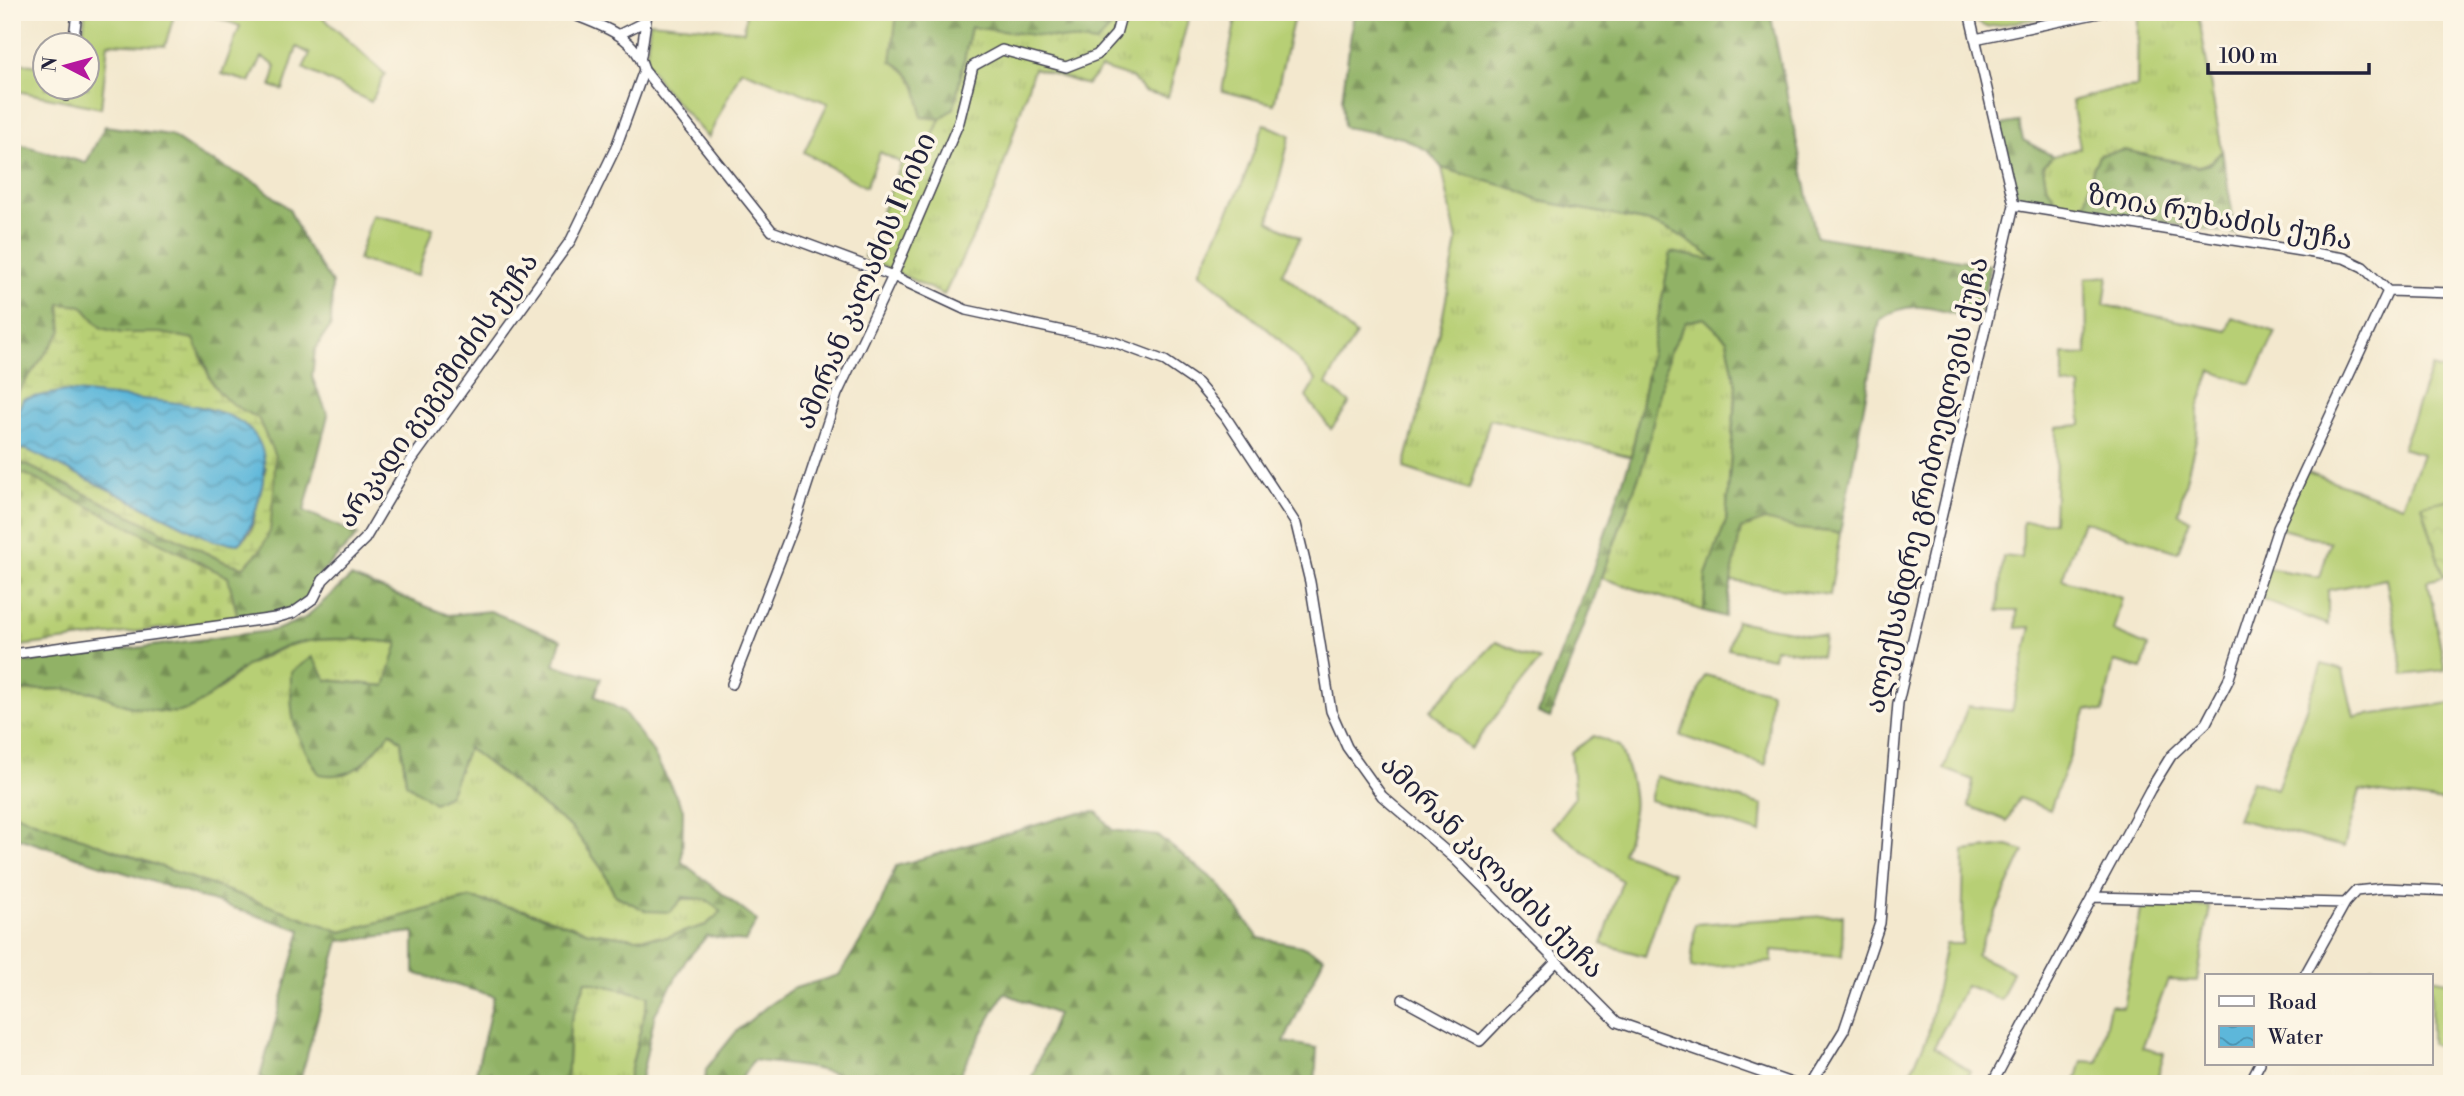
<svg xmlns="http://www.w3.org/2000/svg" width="2464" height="1096" font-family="'Libre Bodoni','Noto Serif Georgian',serif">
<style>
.grass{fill:url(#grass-tufts);stroke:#6c7858;stroke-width:2}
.forest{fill:url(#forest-firs);stroke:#5a6a50;stroke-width:2}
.wetland{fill:url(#wetland-marsh);stroke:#6c7858;stroke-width:2}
.cemetery{fill:url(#cemetery-stones);stroke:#6c7858;stroke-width:2}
.park{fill:url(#park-crowns);stroke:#6c7858;stroke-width:2}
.garden{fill:#b7cf74;stroke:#6c7858;stroke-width:2}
.water{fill:url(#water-waves);stroke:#406c8a;stroke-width:2}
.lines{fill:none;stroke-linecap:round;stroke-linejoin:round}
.street-casing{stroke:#414051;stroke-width:12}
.street{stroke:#fff;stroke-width:9}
.labels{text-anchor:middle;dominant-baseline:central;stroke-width:7;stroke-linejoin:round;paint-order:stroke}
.street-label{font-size:28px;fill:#22223b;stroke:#fcf5e5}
</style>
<defs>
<pattern id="grass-tufts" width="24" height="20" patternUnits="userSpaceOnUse" patternTransform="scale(1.75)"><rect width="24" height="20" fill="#b7cf74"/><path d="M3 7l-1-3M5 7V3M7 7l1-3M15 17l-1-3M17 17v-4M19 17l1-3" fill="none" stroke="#9db165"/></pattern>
<pattern id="forest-firs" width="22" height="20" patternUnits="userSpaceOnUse" patternTransform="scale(1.75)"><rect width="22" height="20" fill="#91b266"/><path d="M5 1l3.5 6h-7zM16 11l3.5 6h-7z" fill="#769055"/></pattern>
<pattern id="wetland-marsh" width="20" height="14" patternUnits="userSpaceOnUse" patternTransform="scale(1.75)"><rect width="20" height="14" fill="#b7cf74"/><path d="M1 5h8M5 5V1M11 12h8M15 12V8" fill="none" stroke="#9db165"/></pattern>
<pattern id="cemetery-stones" width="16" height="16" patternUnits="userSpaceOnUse" patternTransform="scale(1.75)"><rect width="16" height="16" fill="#b7cf74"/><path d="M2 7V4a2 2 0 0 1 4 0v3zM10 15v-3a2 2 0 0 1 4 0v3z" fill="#9db165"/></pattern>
<pattern id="park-crowns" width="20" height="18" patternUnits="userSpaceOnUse" patternTransform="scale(1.75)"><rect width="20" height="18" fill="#b7cf74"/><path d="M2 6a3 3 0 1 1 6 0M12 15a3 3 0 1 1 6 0" fill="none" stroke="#9db165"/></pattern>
<pattern id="water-waves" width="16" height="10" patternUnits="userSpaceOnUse" patternTransform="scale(1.75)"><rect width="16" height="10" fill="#5db7da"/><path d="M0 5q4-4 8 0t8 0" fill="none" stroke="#4c94b2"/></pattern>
</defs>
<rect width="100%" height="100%" fill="#fcf5e5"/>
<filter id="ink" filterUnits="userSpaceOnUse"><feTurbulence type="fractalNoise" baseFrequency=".0143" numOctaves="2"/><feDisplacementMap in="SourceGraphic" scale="14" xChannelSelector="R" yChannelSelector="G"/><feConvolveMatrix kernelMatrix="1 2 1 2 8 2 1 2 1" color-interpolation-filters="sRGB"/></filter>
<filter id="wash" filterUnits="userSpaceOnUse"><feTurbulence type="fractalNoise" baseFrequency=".00686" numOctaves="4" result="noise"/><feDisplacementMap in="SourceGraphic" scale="28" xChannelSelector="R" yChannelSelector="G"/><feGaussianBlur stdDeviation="1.57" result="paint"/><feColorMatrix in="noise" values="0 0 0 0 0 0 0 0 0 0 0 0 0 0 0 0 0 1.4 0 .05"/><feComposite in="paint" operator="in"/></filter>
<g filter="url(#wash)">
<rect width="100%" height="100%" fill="#f3e8ce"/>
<path class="grass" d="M1119 12H1190L1168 97 1144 91 1132 78 1101 68 1087 85 1034 68 995 192 944 295 864 257 904 157 920 165 940 119 954 108 971 27 1096 43Z
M1975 12H2046L2047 17 1986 27 1977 22Z
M2138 12H2198L2222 151C2196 181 2184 156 2152 158 2133 159 2112 165 2093 169L2084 211 2061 208 2046 184 2043 166 2053 156 2080 148 2072 101 2110 90 2137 87Z
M1442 168 1512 188 1540 201 1649 222 1676 233 1720 262 1671 253 1631 457 1490 419 1469 489 1404 468 1443 315 1457 241Z
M1704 318 1727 340 1736 386 1726 521 1706 575 1704 611 1602 578 1644 462 1669 353 1686 322Z
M355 639 399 643 386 686 327 680 360 768 390 732 401 741 406 782 449 795 468 748 573 829 602 869 615 896 707 900 721 912 706 925 667 937 634 938 589 932 524 910 470 898 342 932 17 815 12 809V691L65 689 95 692 125 705 218 691 244 667 299 640Z
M586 981 649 995 627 1084H567L570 1023Z"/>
<path class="forest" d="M897 12H1119L1117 21 1096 43 971 27 954 108 940 119 921 117C920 91 915 74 891 61Z
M1354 12H1770L1816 236 1990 265 1979 321C1944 312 1911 295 1880 320L1840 533 1798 529 1765 521 1741 529 1725 617 1704 611 1706 575 1726 521 1736 386 1727 340 1704 318 1686 322 1669 353 1644 462 1550 718 1538 713 1592 572 1631 457 1671 252 1718 261 1676 233 1649 222 1540 201 1511 188 1442 168 1428 151 1403 138 1344 127 1342 99Z
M2019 122 2023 140 2053 156 2043 166 2046 184 2061 208 2018 201 1999 125Z
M105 126 170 135 203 157 257 183 289 209 305 243 332 283 331 325 315 350 312 377 328 415 304 511 358 535 321 573 308 598 297 607 238 619 228 577 25 475 12 476V465L25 464 225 562 244 567 261 549 258 418 240 410 215 391 203 359 160 333H121L101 328 82 306 60 304 62 331 12 400V142L86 163Z
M2125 150 2197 167 2210 164 2222 151 2236 234 2084 211 2093 169 2099 155Z
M351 577 448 615 490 611 561 640 554 665 601 678 595 696 623 711 651 749 683 809 682 862 757 921 745 942 707 936 686 960 655 1014 640 1084H627L649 996 586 981 570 1023 567 1084H502L475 1077 494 996 414 973V932L339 941 299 1084H276L260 1077 301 930 12 836V809L17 815 342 932 470 898 524 910 589 932 634 938 667 937 706 925 721 912 707 900 684 897 670 912 646 911 615 895 602 869 573 829 468 748 449 795 434 803 406 783 401 741 391 732C367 758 358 781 319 774 293 732 290 722 291 672L312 657 327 680 385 686 398 643C344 637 291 633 245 667 224 681 206 706 180 712 170 714 131 708 122 704 112 700 102 694 92 692 66 687 39 690 12 691V664L276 630 305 618Z
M1097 812 1112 830 1158 836 1218 883 1259 938 1301 946 1324 957 1284 1042 1317 1048 1315 1084H1029L1057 1014 1004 993 954 1084H878L812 1068 753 1060 738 1084H705L706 1069 736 1032 766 1007 792 989 839 975 874 920 896 866 1077 813Z"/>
<path class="wetland" d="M60 304 82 306 101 328 121 333H160L194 339C213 384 210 396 258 418L275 456 274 491 270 531 261 549 244 567 225 562 25 464 12 465V448L28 450 214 541 239 544 251 531 266 467 12 425V400L62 331Z"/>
<path class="cemetery" d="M25 474 228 577 238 619 12 647V476Z"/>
<path class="park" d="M2452 499V572L2443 577 2422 504Z"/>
<path class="garden" d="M85 12H175L165 46 108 43 101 108 12 90V62L45 67 46 88H88V46L82 45Z
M202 12H317L385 74 371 102 303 68 310 54 297 47 283 90 271 86 276 66 262 57 250 82 222 74 240 26Z
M746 12H897L891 61C915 74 920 91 921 117L940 119 920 165 904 158 901 163 880 152 866 187 804 152 828 103 741 70 708 138 661 85 646 61 650 22 744 31Z
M1237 12H1295L1274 104 1222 91Z
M1264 124 1290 135 1269 221 1300 238 1282 273 1356 335 1326 384 1350 403 1331 429 1306 397 1316 380 1279 339 1199 272 1242 184Z
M372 215 433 228 417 276 358 260Z
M2108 276 2104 305 2227 331 2232 317 2276 332 2251 384 2211 371 2198 408 2197 435 2178 513 2190 520 2178 552 2083 521 2062 579 2122 598 2113 631 2148 646 2142 669 2114 662 2103 712 2087 709 2050 810 2019 798 2007 821 1969 806 1973 780 1944 769 1968 706 2012 711 2031 627 2016 628 2017 611H1998L2003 556 2022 558 2023 522H2054L2057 427 2081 425 2080 386 2063 385V354L2087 355 2086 278Z
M2432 367 2452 374V499L2422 505 2443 577 2428 581 2445 670 2404 675 2386 579 2328 590V625L2257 598 2266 568 2320 577 2330 542 2278 528 2305 471 2402 506 2422 454 2402 448Z
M1765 520 1798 529 1840 533 1830 595 1731 581 1741 529Z
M1736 621 1824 637 1821 656 1775 648 1773 658 1728 649Z
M1496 642 1540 660 1470 749 1430 710Z
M2322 664 2343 670 2354 717 2451 703 2452 803 2360 790 2344 847 2237 819 2252 781 2277 789Z
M1705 675 1771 692 1766 765 1681 736Z
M1594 736 1619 746C1636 785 1639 813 1623 853L1673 872 1645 956 1602 944 1622 881 1552 827 1575 797 1571 752Z
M1656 776 1763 805 1761 833 1650 800Z
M2008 846 2024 851 1976 955 2013 972 2001 1000 1966 985 1934 1047 1970 1071 1962 1084H1904L1927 1038 1946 944H1962L1964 851Z
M2142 905 2210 907 2197 981 2168 980 2142 1048 2164 1053 2156 1084H2075L2082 1061 2098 1062 2110 1005 2123 1007Z
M1843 915 1842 956 1772 950V962L1691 968 1695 924Z
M2372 967 2416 975H2370Z
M2431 978 2452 982V1014L2445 1047 2431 1044Z
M2360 1077 2414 1084H2360Z"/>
<path class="water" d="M66 391C94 394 123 397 151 400 204 406 279 412 262 486 256 508 254 527 239 544L214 541 28 450 12 448V425L23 399Z"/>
</g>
<g filter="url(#ink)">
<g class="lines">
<defs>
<path id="street" d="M567 12C598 25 636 34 644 70L772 231 893 276 966 310 1114 342 1165 361 1197 383 1225 416 1296 524 1310 582 1331 711 1347 747 1382 796 1455 859 1617 1022 1794 1084
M620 34 646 21 647 12
M1975 39 2104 12
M73 46 77 12
M641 56 646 21
M66 96 67 88
M2014 205 2344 258 2363 267 2388 291 2452 293
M12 654 275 618 293 613 314 598 323 580 365 539 411 461 571 240 616 147 644 70
M732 684 794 525 837 394 893 276 959 122 973 66 1002 50 1066 67 1097 55 1116 34 1122 12
M2092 897 2345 903
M2305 975 2345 903 2356 891 2384 888 2452 891
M1403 999 1480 1041 1555 963
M1811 1084 1844 1030 1880 923 1898 703 2014 205 1969 12
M1992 1084 2150 790 2171 756 2206 723 2228 681 2278 528 2388 291
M2249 1084 2260 1063"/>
</defs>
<use href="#street" class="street-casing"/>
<use href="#street" class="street"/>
</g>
</g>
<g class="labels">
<g class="street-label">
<text transform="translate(2220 218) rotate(10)">ზოია რუხაძის ქუჩა</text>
<text transform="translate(866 281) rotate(-67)">ამირან კალაძის I ჩიხი</text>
<text transform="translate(438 390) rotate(-55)">არკადი გეგეშიძის ქუჩა</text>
<text transform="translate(1927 485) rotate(-77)">ალექსანდრე გრიბოედოვის ქუჩა</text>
<text transform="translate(1492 867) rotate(45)">ამირან კალაძის ქუჩა</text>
</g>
</g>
<rect width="2464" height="1096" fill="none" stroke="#fcf5e5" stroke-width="42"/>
<rect x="2205" y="974" width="228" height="91" fill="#fcf5e5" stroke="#a5a1a1" stroke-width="2"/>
<rect x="2219" y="996" width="35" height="10" fill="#ffffff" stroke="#a5a1a1" stroke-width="2"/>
<text x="2268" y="1009" font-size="21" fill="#22223b">Road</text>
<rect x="2219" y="1026" width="35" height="21" fill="url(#water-waves)" stroke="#a5a1a1" stroke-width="2"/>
<text x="2268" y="1044" font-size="21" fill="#22223b">Water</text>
<g transform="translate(66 66) rotate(276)"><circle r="33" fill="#fcf5e5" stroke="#a5a1a1" stroke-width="2"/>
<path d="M0-5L12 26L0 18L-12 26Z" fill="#b5179e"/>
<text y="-10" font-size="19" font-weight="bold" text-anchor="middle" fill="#22223b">N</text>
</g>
<path d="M2208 63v10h161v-10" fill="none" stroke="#22223b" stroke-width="3.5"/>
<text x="2219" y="63" font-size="21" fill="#22223b" stroke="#fcf5e5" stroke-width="5" paint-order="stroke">100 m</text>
</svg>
